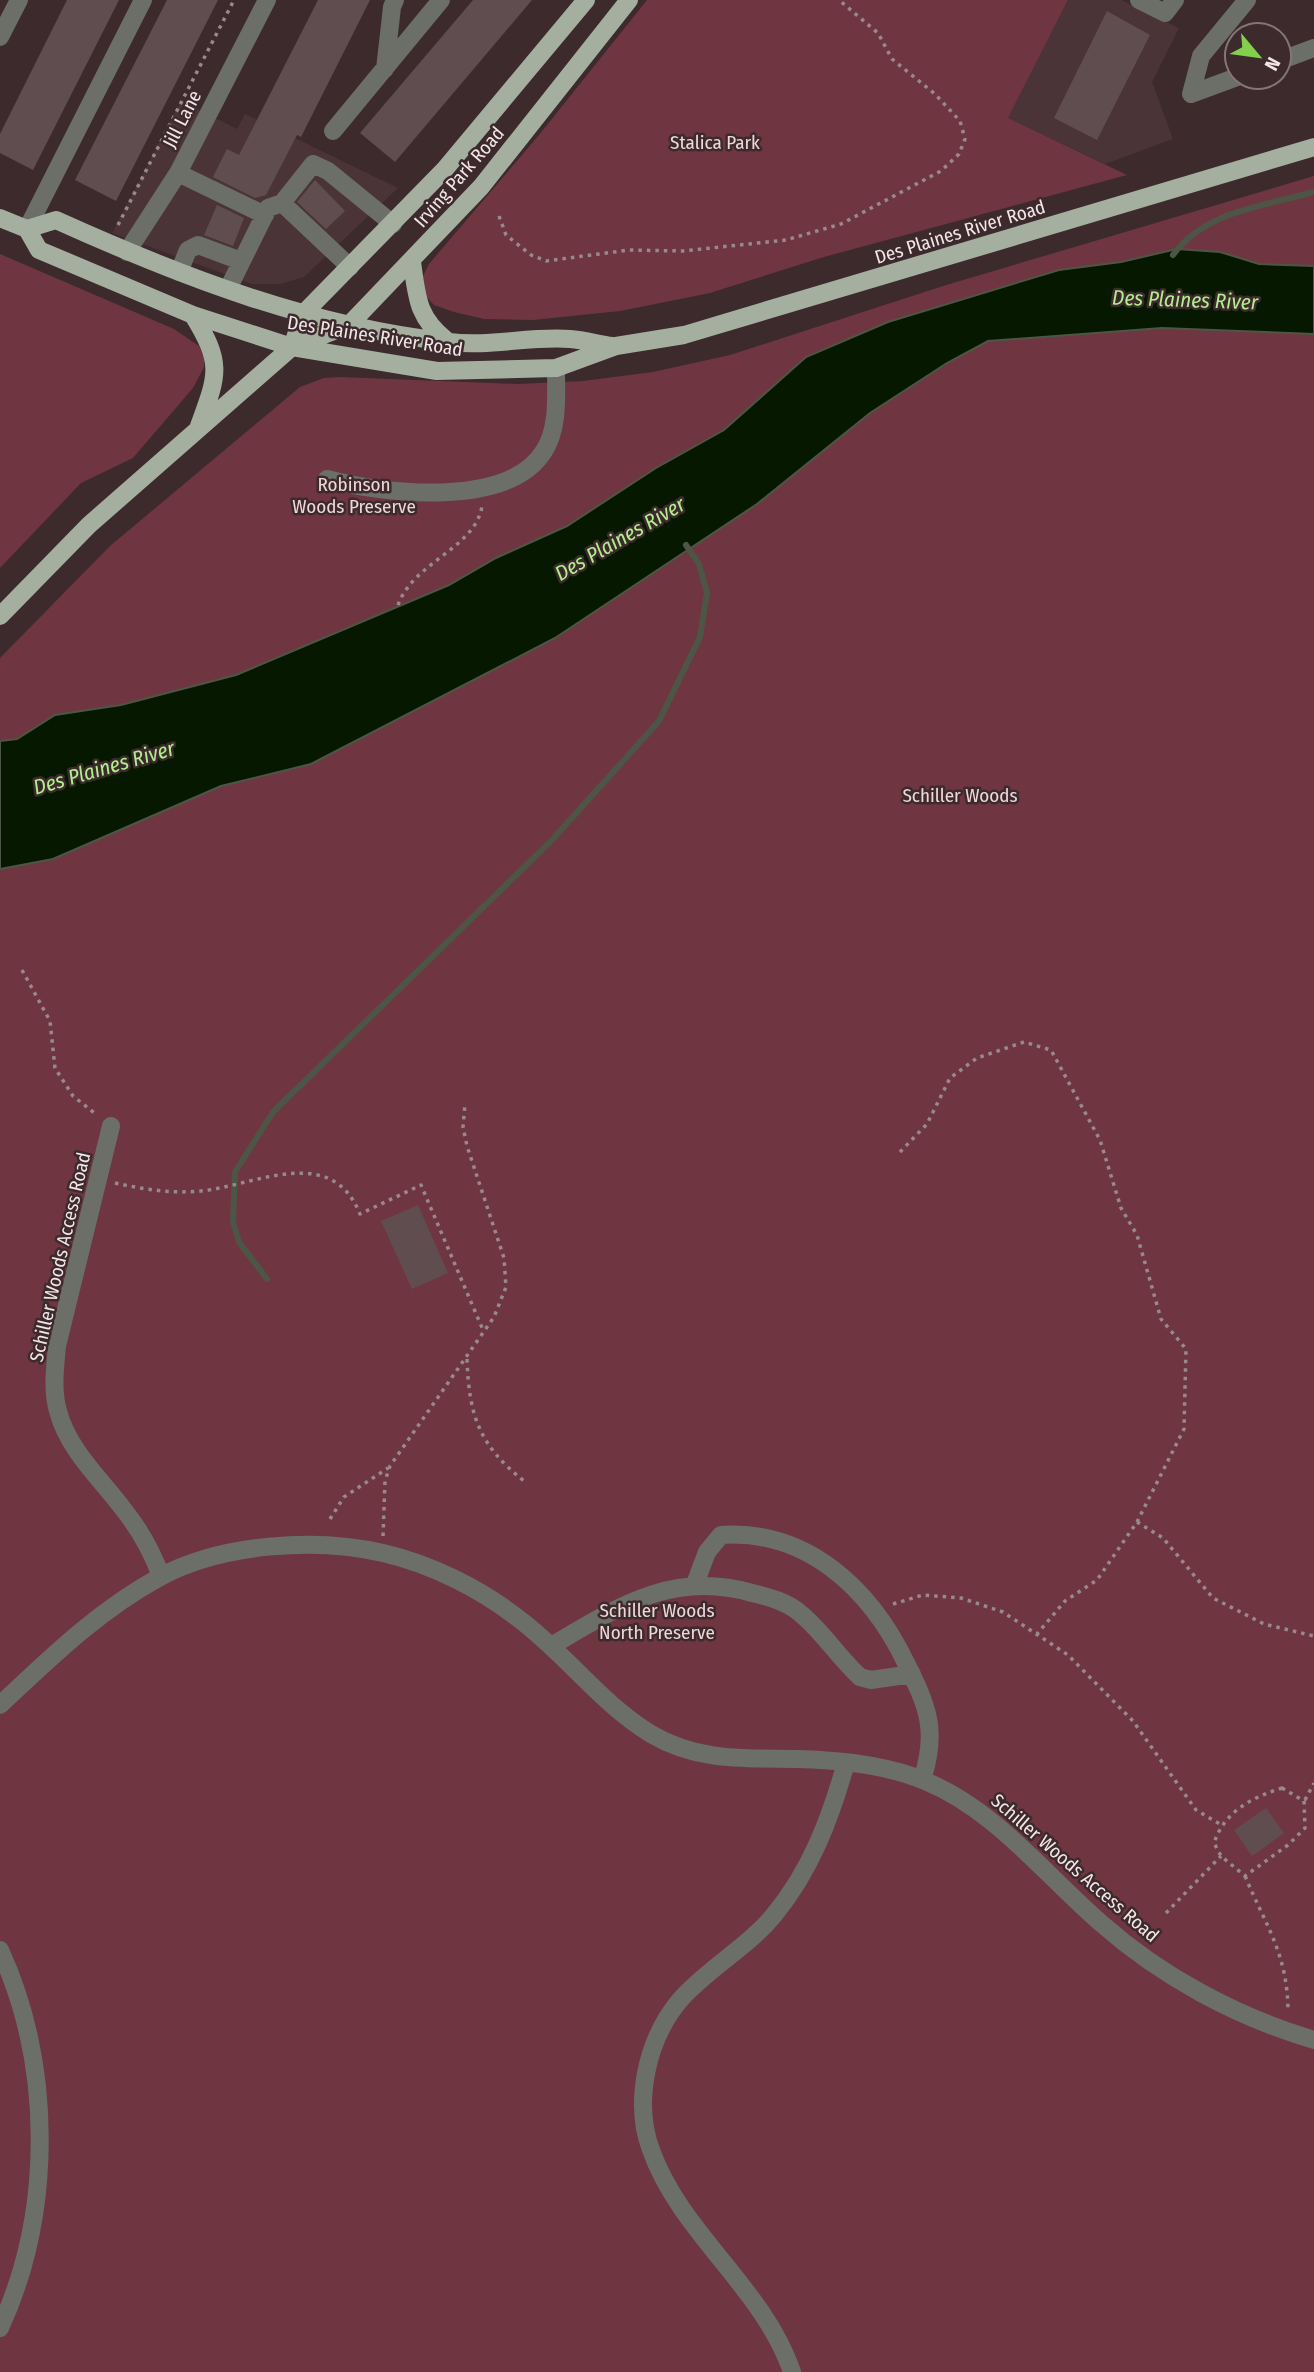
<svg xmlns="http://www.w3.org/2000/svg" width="1314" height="2372" font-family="'Fira Sans Condensed',sans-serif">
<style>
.built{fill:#4b3438}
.green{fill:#6f3641}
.water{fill:#061900;stroke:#4d5646;stroke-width:2}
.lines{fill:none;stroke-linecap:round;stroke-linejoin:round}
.stream{stroke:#4d5646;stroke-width:6}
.building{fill:#604d50}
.path{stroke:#98898b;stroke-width:3.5;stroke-dasharray:3.5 5;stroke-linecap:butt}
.minor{stroke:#6b6f68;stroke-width:18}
.major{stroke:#a5afa0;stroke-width:18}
.labels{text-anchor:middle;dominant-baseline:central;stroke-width:5;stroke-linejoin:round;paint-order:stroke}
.street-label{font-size:19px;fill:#f2e6e8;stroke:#3c2a2d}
.park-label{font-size:19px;fill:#efd6da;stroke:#3c2a2d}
.water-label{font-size:21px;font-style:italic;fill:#b2ee8e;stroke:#3c2a2d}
</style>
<rect width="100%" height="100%" fill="#3c2a2d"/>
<path class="built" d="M1068 0H1121L1179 28 1152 82 1173 139 1105 164 1008 118Z
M181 101 237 129 245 114 398 188 304 277 280 284H252L112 233Z"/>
<path class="green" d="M647 0H1068L1008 118 1127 175 824 257 710 293 620 311 533 320 484 319 454 312 434 305 423 293 422 278 429 264 539 135Z
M1314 176V266L1258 264 1220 252 1177 249 1121 262 1059 270 888 322 806 357 724 430 656 468 567 526 496 558 449 585 236 675 121 705 55 715 16 739 0 741V658L110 546 300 387 324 378 340 377 518 384 583 381 653 372 730 355 943 286Z
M0 254 174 329 199 346 204 357V367L193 388 133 458 81 483 0 568Z
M1162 328 1314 334V2372H0V869L53 859 221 786 311 764 555 638 757 504 870 413 947 363 988 341Z"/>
<path class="water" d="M1177 249 1220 252 1259 264 1314 266V334L1162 328 988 341 947 363 870 413 757 504 555 638 311 764 221 786 53 859 0 869V741L17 739 55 715 121 705 236 675 449 585 496 558 567 526 656 468 724 430 806 357 888 322 1059 270 1121 262Z"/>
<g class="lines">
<path class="stream" d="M1173 255C1205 211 1264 206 1314 192
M267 1279 239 1242 233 1222 235 1172 273 1112 552 840 659 721 700 637 707 593 699 564 686 545"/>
</g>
<path class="building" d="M67 0H119L33 170 0 153V134Z
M167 0H218L116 201 75 180Z
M318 0H370L301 137 297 135 266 195 255 198 213 177 227 149 239 155Z
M473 0H532L395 162 360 133Z
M1107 11 1150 35 1097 140 1054 118Z
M315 180 345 211 326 229 297 202Z
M217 205 244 218 233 246 204 235Z
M418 1205 448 1273 412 1289 381 1221Z
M1266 1808 1284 1833 1252 1856 1234 1830Z"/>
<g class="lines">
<path class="path" d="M499 216 506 235 531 255 546 261 629 250 683 251 786 240 841 224 941 171 959 154 965 139 960 121 935 94 892 59 878 33 839 0
M118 225 234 0
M398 605C414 561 475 549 482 506
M22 970 50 1021 55 1068 73 1096 97 1115
M900 1152 927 1124 950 1078 977 1058 1024 1042 1051 1050 1100 1140 1121 1208 1137 1235 1161 1319 1186 1349 1184 1429 1137 1522 1097 1580 1065 1601 1037 1634
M115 1183C143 1189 171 1194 201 1191 254 1186 331 1142 360 1214L421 1185 483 1330
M467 1359C469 1416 479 1445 524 1481
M330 1519 344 1497 388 1468
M1137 1522 1163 1538 1213 1598 1264 1624 1314 1636
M383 1536 385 1481 390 1466 494 1317 506 1287 504 1258 467 1146 463 1127 465 1104
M893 1604 923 1595 961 1598 1003 1612 1068 1655 1133 1721 1196 1810 1220 1824
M1282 1788 1304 1801 1305 1828 1288 1845 1245 1876 1221 1856 1214 1843C1225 1811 1251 1798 1282 1788Z
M1305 1800 1314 1783
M1245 1876C1266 1926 1288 1955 1288 2012
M1166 1913 1221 1856"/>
<path class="minor" d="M1139 0 1165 13 1175 0
M0 37 19 0
M1279 61 1314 48
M385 69 392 7 395 0
M1237 77 1191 94 1201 56 1247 0
M333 131 441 0
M178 173 265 215
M282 203 350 267
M27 229 143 0
M127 252 178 173 267 0
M179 272 188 250 198 245 241 261
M228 289 268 208 282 203 313 164 328 171 393 224
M327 479C383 494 508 509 544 451 559 428 556 394 556 368
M111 1126 57 1346C55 1368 52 1390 58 1411 68 1450 101 1479 124 1510 140 1530 152 1552 161 1576
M695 1584 707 1552 721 1535C808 1529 871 1590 906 1663 928 1707 938 1731 922 1780
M551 1646C618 1607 672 1570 752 1593 769 1597 788 1602 801 1614 823 1632 838 1657 860 1677L871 1680 912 1674
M0 1705C50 1658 99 1610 160 1577 221 1544 316 1537 383 1553 431 1564 481 1589 519 1619 566 1654 599 1702 651 1734 698 1762 746 1758 798 1759 839 1760 887 1765 925 1781 996 1810 1045 1875 1102 1924 1162 1977 1237 2017 1314 2040
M0 1950C53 2066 53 2213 0 2328
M792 2372C763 2287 681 2234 651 2150 633 2102 647 2039 680 2000 708 1968 747 1948 774 1915 811 1870 830 1819 846 1763"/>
<path class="major" d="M0 218 27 229 39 250 193 315 292 347 437 371 556 368 616 346 684 335 1314 147
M27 229 56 220C180 276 311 327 449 342 489 347 530 336 570 339 584 340 598 344 612 346
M412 262C417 297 417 317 446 340
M193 315C223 364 218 374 199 426
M292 347 303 314 445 169 586 0
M0 616 89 525 292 347 349 325 481 187 629 0"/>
</g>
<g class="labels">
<g class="street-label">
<text transform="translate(182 119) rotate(-63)">Jill Lane</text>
<text transform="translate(459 177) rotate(-49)">Irving Park Road</text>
<text transform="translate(960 232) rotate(-17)">Des Plaines River Road</text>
<text transform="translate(375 336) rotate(9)">Des Plaines River Road</text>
<text transform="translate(60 1257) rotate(-77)">Schiller Woods Access Road</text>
<text transform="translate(1075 1868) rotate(41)">Schiller Woods Access Road</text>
</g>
<g class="park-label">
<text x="715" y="142">Stalica Park</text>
<text x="354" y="484">Robinson<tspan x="354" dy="22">Woods Preserve</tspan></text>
<text x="960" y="795">Schiller Woods</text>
<text x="657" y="1610">Schiller Woods<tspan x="657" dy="22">North Preserve</tspan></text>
</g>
<g class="water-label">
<text transform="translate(1185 300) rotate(2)">Des Plaines River</text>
<text transform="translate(620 539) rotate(-30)">Des Plaines River</text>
<text transform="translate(104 768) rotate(-16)">Des Plaines River</text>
</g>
</g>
<g transform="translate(1258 56) rotate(119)"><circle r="33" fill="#3c2a2d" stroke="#857578" stroke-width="2"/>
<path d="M0-5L12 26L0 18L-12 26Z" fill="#84d04d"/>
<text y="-10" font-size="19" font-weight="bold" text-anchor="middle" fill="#f2e6e8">N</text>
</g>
</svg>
